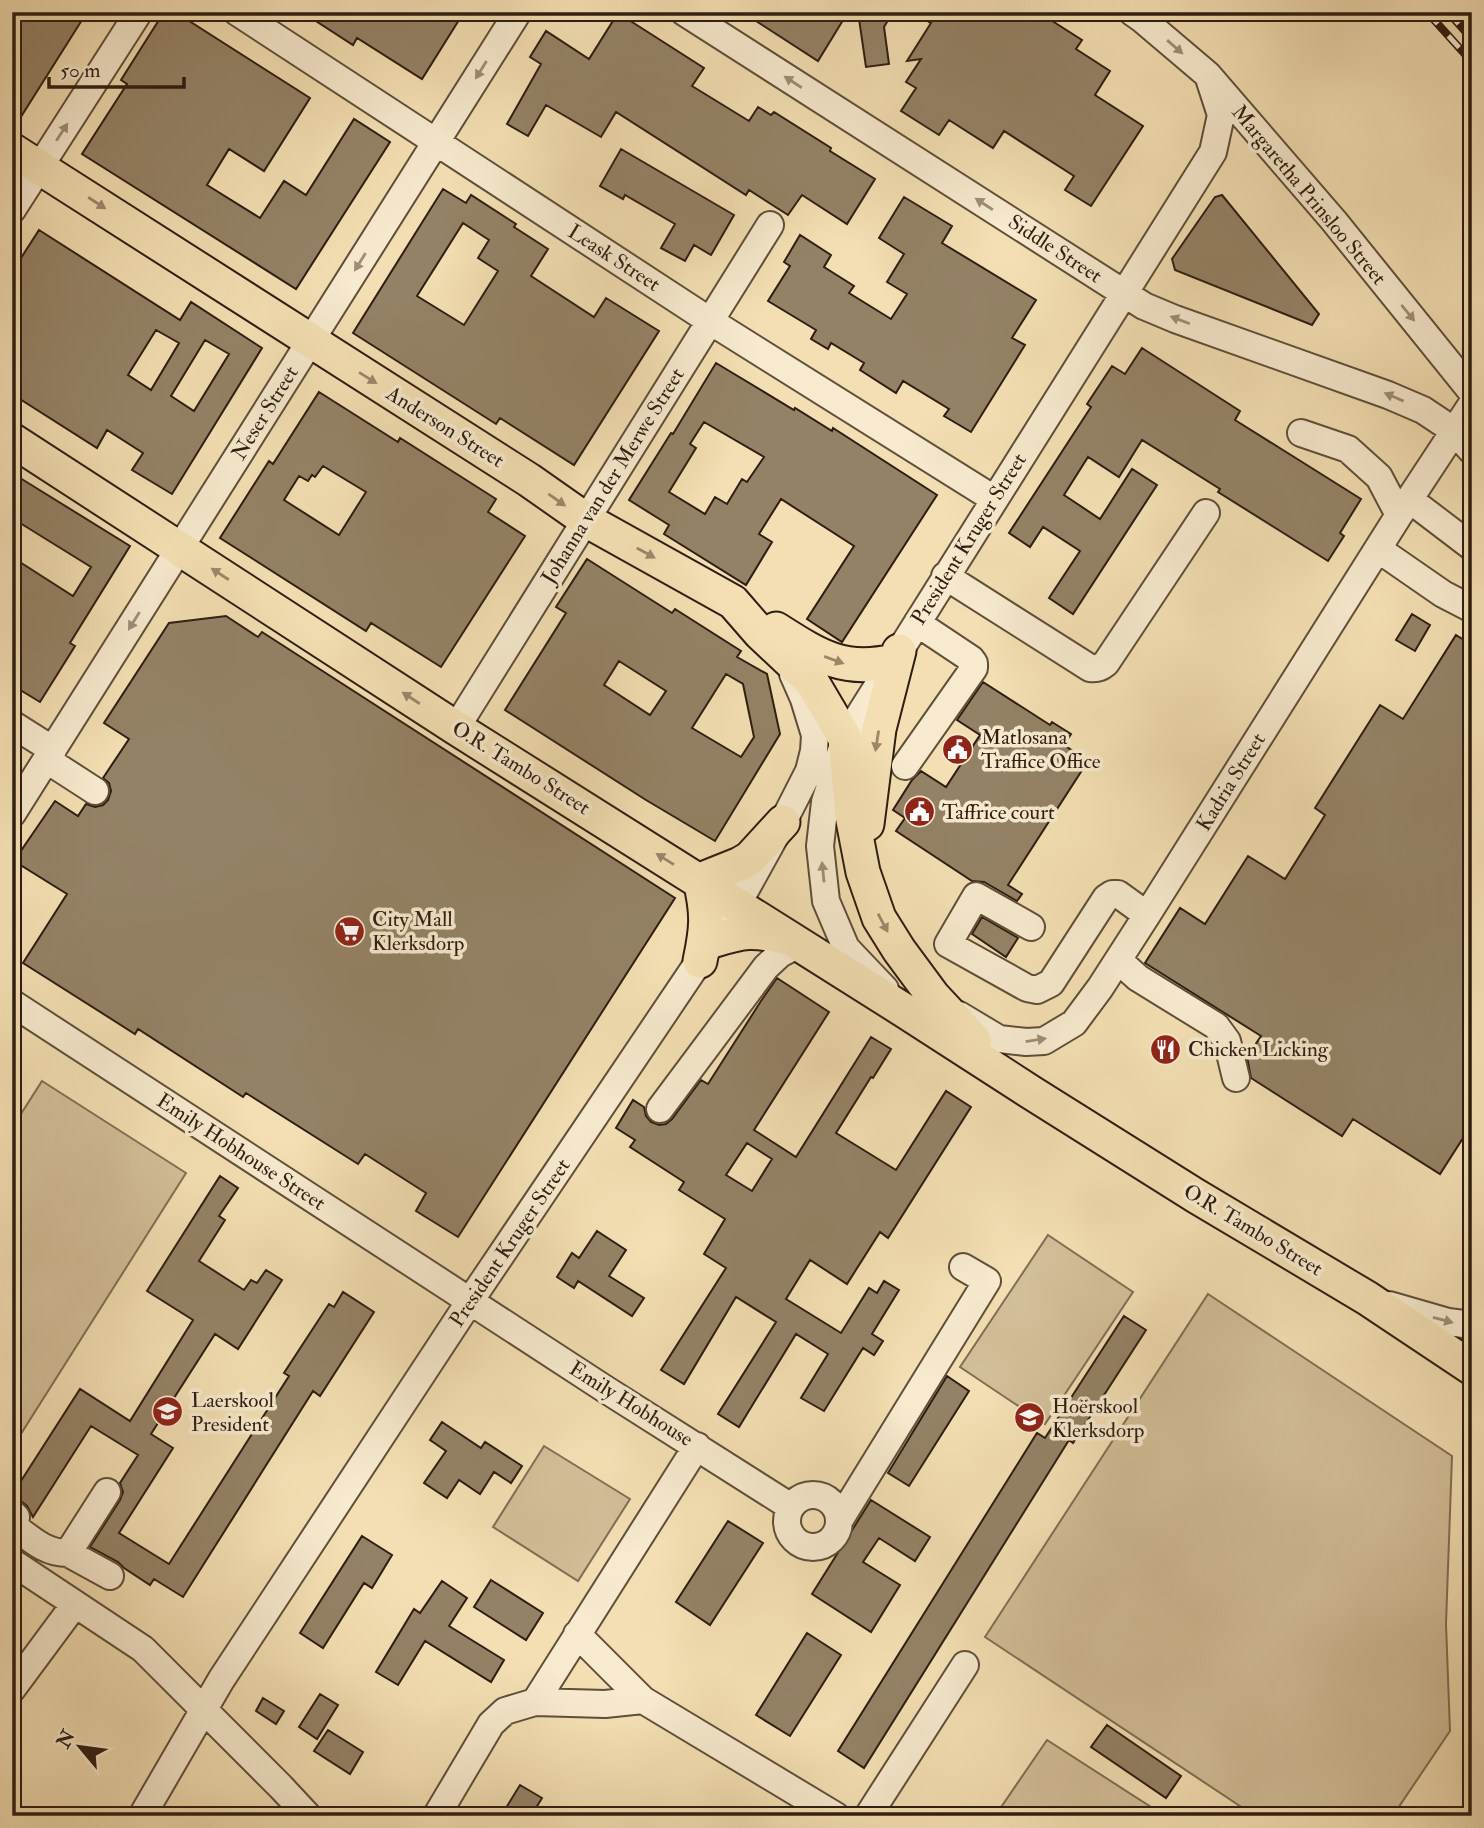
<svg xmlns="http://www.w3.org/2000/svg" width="1484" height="1828" font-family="'IM FELL Double Pica',serif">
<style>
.green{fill:#d2be98;stroke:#806e55;stroke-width:2}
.building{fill:#948266;stroke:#2e1d12;stroke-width:2;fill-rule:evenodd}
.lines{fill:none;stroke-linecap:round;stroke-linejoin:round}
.minor-casing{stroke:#5f4e3a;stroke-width:30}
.major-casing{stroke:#2e1d12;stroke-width:37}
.minor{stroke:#f7eace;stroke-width:26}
.major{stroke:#f3dfb3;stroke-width:33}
.rail-casing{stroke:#2e1d12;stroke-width:8}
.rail{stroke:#f7eace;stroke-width:5;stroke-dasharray:16;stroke-linecap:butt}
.oneway{fill:#9d8e79}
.oneway2{fill:#9a886b}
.labels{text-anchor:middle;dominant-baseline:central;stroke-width:7;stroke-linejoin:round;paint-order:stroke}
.street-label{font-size:21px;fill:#2e1d12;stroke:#f7eace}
.poi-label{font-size:21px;fill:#2e1d12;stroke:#f7eace;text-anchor:start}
</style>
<rect width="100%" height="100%" fill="#f3dfb3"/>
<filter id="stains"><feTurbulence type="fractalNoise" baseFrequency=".00286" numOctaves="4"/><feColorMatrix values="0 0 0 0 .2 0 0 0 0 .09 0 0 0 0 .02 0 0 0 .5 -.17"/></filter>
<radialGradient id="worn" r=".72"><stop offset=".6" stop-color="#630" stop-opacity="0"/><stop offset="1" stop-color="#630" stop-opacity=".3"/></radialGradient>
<path class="green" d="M42 1081 186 1173 12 1448V1128Z
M1048 1235 1133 1292 1045 1424 960 1367Z
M1208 1294 1452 1456 1446 1624 1450 1731 1394 1814 1379 1816H1255L985 1637Z
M544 1446 630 1499 578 1581 493 1527Z
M1047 1740 1165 1816H995Z"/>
<path class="building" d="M12 12H87L12 131Z
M164 12H175L310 98 264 171 229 149 207 185 260 218 284 181 306 195 354 119 390 142 296 289 82 154 127 84 121 80Z
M302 12H464L422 79 357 38 353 45Z
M742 12H848L818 61Z
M858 12H893L884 27 889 64 866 67Z
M935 12H1012L1026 21 1032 12H1038L1082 40 1076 49 1110 71 1095 95 1143 126 1091 206 1065 190 1074 176 1004 131 993 148 949 120 939 135 901 111 916 88 906 82 921 59 907 61 931 23 929 22Z
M618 13 704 68 692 86 749 121 758 107 771 115 774 112 831 148 830 151 875 179 847 224 802 195 788 215 749 190 746 195 616 112 601 137 546 105 528 136 507 124 541 64 530 57 546 31 589 59Z
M621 149 734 215 711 255 694 245 685 261 661 248 675 224 625 195 623 199 600 186Z
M443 189 466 203 471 195 516 224 514 227 548 249 531 276 594 317 606 298 659 331 574 465 500 418 496 424 353 333ZM463 223 489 240 478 258 498 271 464 325 417 296Z
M1222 195 1319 314 1312 325 1175 270 1172 259 1215 197Z
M904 197 952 226 942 243 1036 300 1012 338 1025 345 971 432 944 416 949 409 903 381 896 393 860 370 864 363 831 343 828 349 811 339 816 330 768 301 790 266 784 262 800 235 831 255 824 267 854 286 849 293 891 319 907 294 887 282 904 254 879 238Z
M39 230 180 320 191 302 262 348 172 494 132 470 143 453 107 430 97 448 12 394V272ZM156 330 179 343 151 390 128 375ZM205 340 229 354 194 411 171 396Z
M1142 348 1240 411 1235 420 1361 499 1340 533 1344 536 1328 561 1218 492 1220 489 1142 440 1119 477 1088 457 1064 495 1100 519 1132 469 1157 485 1073 614 1049 598 1080 551 1043 527 1030 547 1009 533 1091 407 1087 404 1112 366 1125 374Z
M716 363 794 410 795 408 832 431 833 428 937 495 842 642 807 619 854 546 781 499 759 534 772 542 746 585 664 534 669 525 629 500 671 433 673 434ZM704 422 764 457 747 482 742 479 727 504 715 497 705 514 669 492 696 448 690 444Z
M319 392 398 442 400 438 496 499 488 512 525 536 441 667 371 623 366 631 220 538 269 461 273 464ZM323 466 366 492 339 535 284 500 299 476 308 481 312 475 315 477Z
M12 473 130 546 70 643 75 646 40 702 12 685V557L73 596 91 567 12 518Z
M587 559 672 613 675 609 741 651 737 657 767 674 780 734 715 841 646 800 505 710 566 613 556 607ZM619 661 666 691 650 715 604 685ZM726 674 743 684 754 737 741 757 692 728Z
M1412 614 1430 625 1415 651 1396 640Z
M226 616 258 637 262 632 675 898 458 1237 416 1211 426 1193 365 1154 358 1164 246 1093 243 1097 138 1029 135 1034 23 963 67 894 14 861 55 801 78 816 86 804 95 807 103 805 108 800 111 791 109 783 103 778 129 739 104 723 169 623Z
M1456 635 1472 645V1124L1440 1174 1353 1119 1342 1136 1251 1078 1247 1057 1261 1036 1145 963 1180 908 1205 924 1248 856 1285 879 1325 815 1315 808 1380 705 1403 719Z
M983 682 1050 725 1052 722 1071 734 1064 745 1088 761 1008 885 1022 894 1017 901 984 882 972 881 896 831 905 818 893 810 912 780 921 771 946 787 980 735 957 720Z
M982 917 1018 938 1006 957 972 934Z
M777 978 829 1012 754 1130 796 1157 871 1037 891 1049 873 1078 871 1077 836 1133 896 1170 946 1091 971 1107 888 1238 880 1232 847 1284 810 1260 786 1299 841 1333 869 1288 877 1293 884 1281 899 1290 872 1334 883 1341 874 1355 863 1348 824 1411 801 1398 828 1354 796 1334 739 1427 718 1414 776 1322 736 1297 684 1384 661 1370 726 1268 704 1254 725 1219 679 1190 684 1182 630 1147 635 1140 616 1128 633 1100 644 1107 646 1116 651 1122 659 1125 666 1124 672 1119 701 1080 708 1084 761 1001ZM747 1143 772 1159 752 1191 726 1175Z
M220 1176 238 1188 219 1216 225 1220 199 1261 244 1290 251 1280 257 1283 266 1270 282 1280 238 1349 215 1334 151 1434 173 1448 119 1533 169 1564 289 1376 284 1373 329 1304 334 1307 343 1292 374 1312 320 1396 313 1391 183 1597 154 1579 150 1585 124 1568 118 1562 90 1547 120 1500 123 1492 120 1483 138 1455 91 1426 33 1517 27 1506 17 1498H12V1495L80 1389 130 1421 193 1320 147 1291Z
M597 1231 626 1250 609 1276 644 1298 632 1316 578 1281 574 1288 557 1277 572 1253 579 1258Z
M1124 1316 1146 1330 1073 1443 1069 1440 864 1768 838 1751 1037 1433 1045 1438Z
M947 1376 969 1391 909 1486 888 1473Z
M442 1422 481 1448 485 1442 522 1466 511 1483 494 1472 480 1494 459 1480 447 1498 424 1483 446 1451 430 1440Z
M871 1500 930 1537 915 1561 879 1538 863 1562 900 1585 871 1632 812 1594Z
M728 1521 763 1543 710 1625 676 1602Z
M362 1536 392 1555 372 1588 364 1583 323 1648 300 1633Z
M491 1580 543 1613 526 1640 474 1607Z
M442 1581 467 1598 449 1626 504 1660 491 1682 425 1641 398 1685 376 1672 414 1609 420 1613Z
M807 1633 841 1655 790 1736 756 1715Z
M320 1694 338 1705 317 1739 299 1727Z
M263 1698 284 1711 276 1724 256 1711Z
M1107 1725 1181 1776 1166 1798 1091 1747Z
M328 1730 363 1752 350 1774 314 1751Z
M520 1785 542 1798 531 1816H501Z"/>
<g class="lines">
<defs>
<path id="minor" d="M237 12 710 321 994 499
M684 12 1144 306 1175 319 1388 395 1423 410 1453 430 1472 451
M1132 12 1142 19 1208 75 1334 221 1472 392
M12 210 139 12
M1301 433 1348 449 1379 477 1399 515
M1409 499 1472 547
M1378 549 1443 594 1472 609
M945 576 1090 668C1098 669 1101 667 1106 663L1206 513
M12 724 53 750
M456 728 770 225
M47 760 95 791
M905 766 974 668V663L971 659 917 623
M12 814 518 12
M1031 927 976 896 948 944 1027 988 1037 990 1051 983 1106 898 1112 894H1118L1147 915
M1118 960 1138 978 1216 1026 1227 1041 1236 1078
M885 989 846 948 826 901 820 846 825 802 845 738 1213 152 1221 115 1208 75
M12 1003 605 1389 791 1507
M959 1015 999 1039 1026 1042 1044 1041 1074 1023 1100 988 1147 915 1399 515 1472 404
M660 1109 766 967 780 954 799 944
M1389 1305 1448 1322 1472 1325
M107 1492 68 1553 110 1576
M787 1521a26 26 0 1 1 52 0a26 26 0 1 1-52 0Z
M12 1513 16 1517 15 1527C32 1540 46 1553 68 1553
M839 1521 987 1281 963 1267
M12 1562 143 1649 281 1787 308 1816
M577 1634 643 1700 836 1816
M12 1689 75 1604
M535 1702 605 1704 643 1700
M437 1815 491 1724 505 1711 535 1702 697 1446
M142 1816 221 1680 470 1301 737 905 783 822 809 771 814 751 815 735 804 699 793 674
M868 1816 965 1665"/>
<path id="major" d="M12 150 529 480 586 520 733 602 760 633 812 682 845 738 852 815 863 872 879 918 899 950 933 996 974 1040
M12 440 456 728 905 1011 1032 1093 1196 1196 1367 1298 1472 1368
M776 629C817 655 843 673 893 661
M867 824 879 729 899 651
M715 940C744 931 753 930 783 937
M700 961C707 928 708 914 700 880L740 864 750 858 783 822"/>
</defs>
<use href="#minor" class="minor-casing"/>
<use href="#major" class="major-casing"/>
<use href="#minor" class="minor"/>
<use href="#major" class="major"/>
<defs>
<path id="rail" d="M1427 12 1472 62
M1448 12 1472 39"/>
</defs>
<use href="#rail" class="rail-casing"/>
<use href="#rail" class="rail"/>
</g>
<defs><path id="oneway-solid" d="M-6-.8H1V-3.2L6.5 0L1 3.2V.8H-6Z" transform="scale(1.75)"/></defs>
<g class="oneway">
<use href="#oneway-solid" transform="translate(1175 47) rotate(41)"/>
<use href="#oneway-solid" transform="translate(481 70) rotate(122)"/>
<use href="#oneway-solid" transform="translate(793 82) rotate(-147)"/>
<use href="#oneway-solid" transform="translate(62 132) rotate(-57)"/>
<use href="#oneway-solid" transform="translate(984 204) rotate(-147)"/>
<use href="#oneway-solid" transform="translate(360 262) rotate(122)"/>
<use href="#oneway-solid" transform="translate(1408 313) rotate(51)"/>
<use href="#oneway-solid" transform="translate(1180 320) rotate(-159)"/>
<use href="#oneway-solid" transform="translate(1394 397) rotate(-157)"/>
<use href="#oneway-solid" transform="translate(134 621) rotate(122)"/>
<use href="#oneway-solid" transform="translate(823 872) rotate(-96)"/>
<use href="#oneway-solid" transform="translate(1036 1040) rotate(-9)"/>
<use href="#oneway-solid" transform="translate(1443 1320) rotate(15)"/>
</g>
<g class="oneway2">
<use href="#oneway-solid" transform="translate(97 203) rotate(33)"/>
<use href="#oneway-solid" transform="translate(368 378) rotate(32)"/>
<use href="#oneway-solid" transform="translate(557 500) rotate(35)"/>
<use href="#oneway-solid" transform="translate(646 553) rotate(29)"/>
<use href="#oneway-solid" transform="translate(220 574) rotate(-147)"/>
<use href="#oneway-solid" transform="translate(834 660) rotate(20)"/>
<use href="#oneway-solid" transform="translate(411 698) rotate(-147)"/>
<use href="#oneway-solid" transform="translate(877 741) rotate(99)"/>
<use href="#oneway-solid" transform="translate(665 859) rotate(-148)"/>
<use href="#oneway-solid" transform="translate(883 923) rotate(62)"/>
</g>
<defs>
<symbol id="civic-disc" viewBox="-11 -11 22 22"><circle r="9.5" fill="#8f2418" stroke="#f7eace"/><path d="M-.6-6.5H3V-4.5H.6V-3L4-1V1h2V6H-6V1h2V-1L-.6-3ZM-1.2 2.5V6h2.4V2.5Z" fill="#fff"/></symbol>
<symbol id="supermarket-disc" viewBox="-11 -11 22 22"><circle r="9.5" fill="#8f2418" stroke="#f7eace"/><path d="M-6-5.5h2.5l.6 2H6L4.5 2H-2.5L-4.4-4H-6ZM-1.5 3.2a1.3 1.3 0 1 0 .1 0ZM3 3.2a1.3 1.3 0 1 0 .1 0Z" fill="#fff"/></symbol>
<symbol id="restaurant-disc" viewBox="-11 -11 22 22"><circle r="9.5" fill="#8f2418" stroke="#f7eace"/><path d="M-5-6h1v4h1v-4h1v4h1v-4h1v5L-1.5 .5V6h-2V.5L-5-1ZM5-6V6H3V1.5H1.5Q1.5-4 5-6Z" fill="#fff"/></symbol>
<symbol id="school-disc" viewBox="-11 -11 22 22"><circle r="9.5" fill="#8f2418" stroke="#f7eace"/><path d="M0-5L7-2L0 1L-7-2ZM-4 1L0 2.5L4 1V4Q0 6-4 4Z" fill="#fff"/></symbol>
</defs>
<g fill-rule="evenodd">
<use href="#civic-disc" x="940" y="732" width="35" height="35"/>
<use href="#civic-disc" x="902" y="794" width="35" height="35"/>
<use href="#supermarket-disc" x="332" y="914" width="35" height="35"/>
<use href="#restaurant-disc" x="1148" y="1032" width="35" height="35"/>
<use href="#school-disc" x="150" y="1394" width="35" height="35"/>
<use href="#school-disc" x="1012" y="1400" width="35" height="35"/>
</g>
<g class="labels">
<g class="street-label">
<text transform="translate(1309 195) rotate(50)">Margaretha Prinsloo Street</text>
<text transform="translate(1055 249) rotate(33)">Siddle Street</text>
<text transform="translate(614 258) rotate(33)">Leask Street</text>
<text transform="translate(265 413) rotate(-58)">Neser Street</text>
<text transform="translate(445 427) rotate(32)">Anderson Street</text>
<text transform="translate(613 476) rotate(-58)">Johanna van der Merwe Street</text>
<text transform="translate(969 539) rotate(-58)">President Kruger Street</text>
<text transform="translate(521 768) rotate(32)">O.R. Tambo Street</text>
<text transform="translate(1231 782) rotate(-58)">Kadria Street</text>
<text transform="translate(241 1152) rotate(33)">Emily Hobhouse Street</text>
<text transform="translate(1253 1230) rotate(31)">O.R. Tambo Street</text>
<text transform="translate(510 1243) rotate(-56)">President Kruger Street</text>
<text transform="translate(631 1404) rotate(32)">Emily Hobhouse</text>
</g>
<g class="poi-label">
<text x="981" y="737">Matlosana<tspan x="981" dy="24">Traffice Office</tspan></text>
<text x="942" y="812">Taffrice court</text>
<text x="372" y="919">City Mall<tspan x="372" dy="24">Klerksdorp</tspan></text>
<text x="1188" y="1049">Chicken Licking</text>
<text x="191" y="1400">Laerskool<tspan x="191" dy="24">President</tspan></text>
<text x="1052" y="1406">Hoërskool<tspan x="1052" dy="24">Klerksdorp</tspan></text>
</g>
</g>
<rect width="1484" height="1828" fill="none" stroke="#f3dfb3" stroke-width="42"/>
<rect x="14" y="14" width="1456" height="1800" fill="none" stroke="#2e1d12" stroke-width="3.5"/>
<rect x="21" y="21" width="1442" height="1786" fill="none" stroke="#2e1d12" stroke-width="2"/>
<g transform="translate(80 1747) rotate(299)" stroke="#f7eace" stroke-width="5" paint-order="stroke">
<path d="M0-5L12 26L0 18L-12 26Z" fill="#2e1d12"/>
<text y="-10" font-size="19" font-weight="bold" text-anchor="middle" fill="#2e1d12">N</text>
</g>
<path d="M49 77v10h135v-10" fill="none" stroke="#2e1d12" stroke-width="3.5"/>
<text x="60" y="77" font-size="21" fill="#2e1d12" stroke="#f7eace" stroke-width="5" paint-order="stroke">50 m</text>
<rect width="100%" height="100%" filter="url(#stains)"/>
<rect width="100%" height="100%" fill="url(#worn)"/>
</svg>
